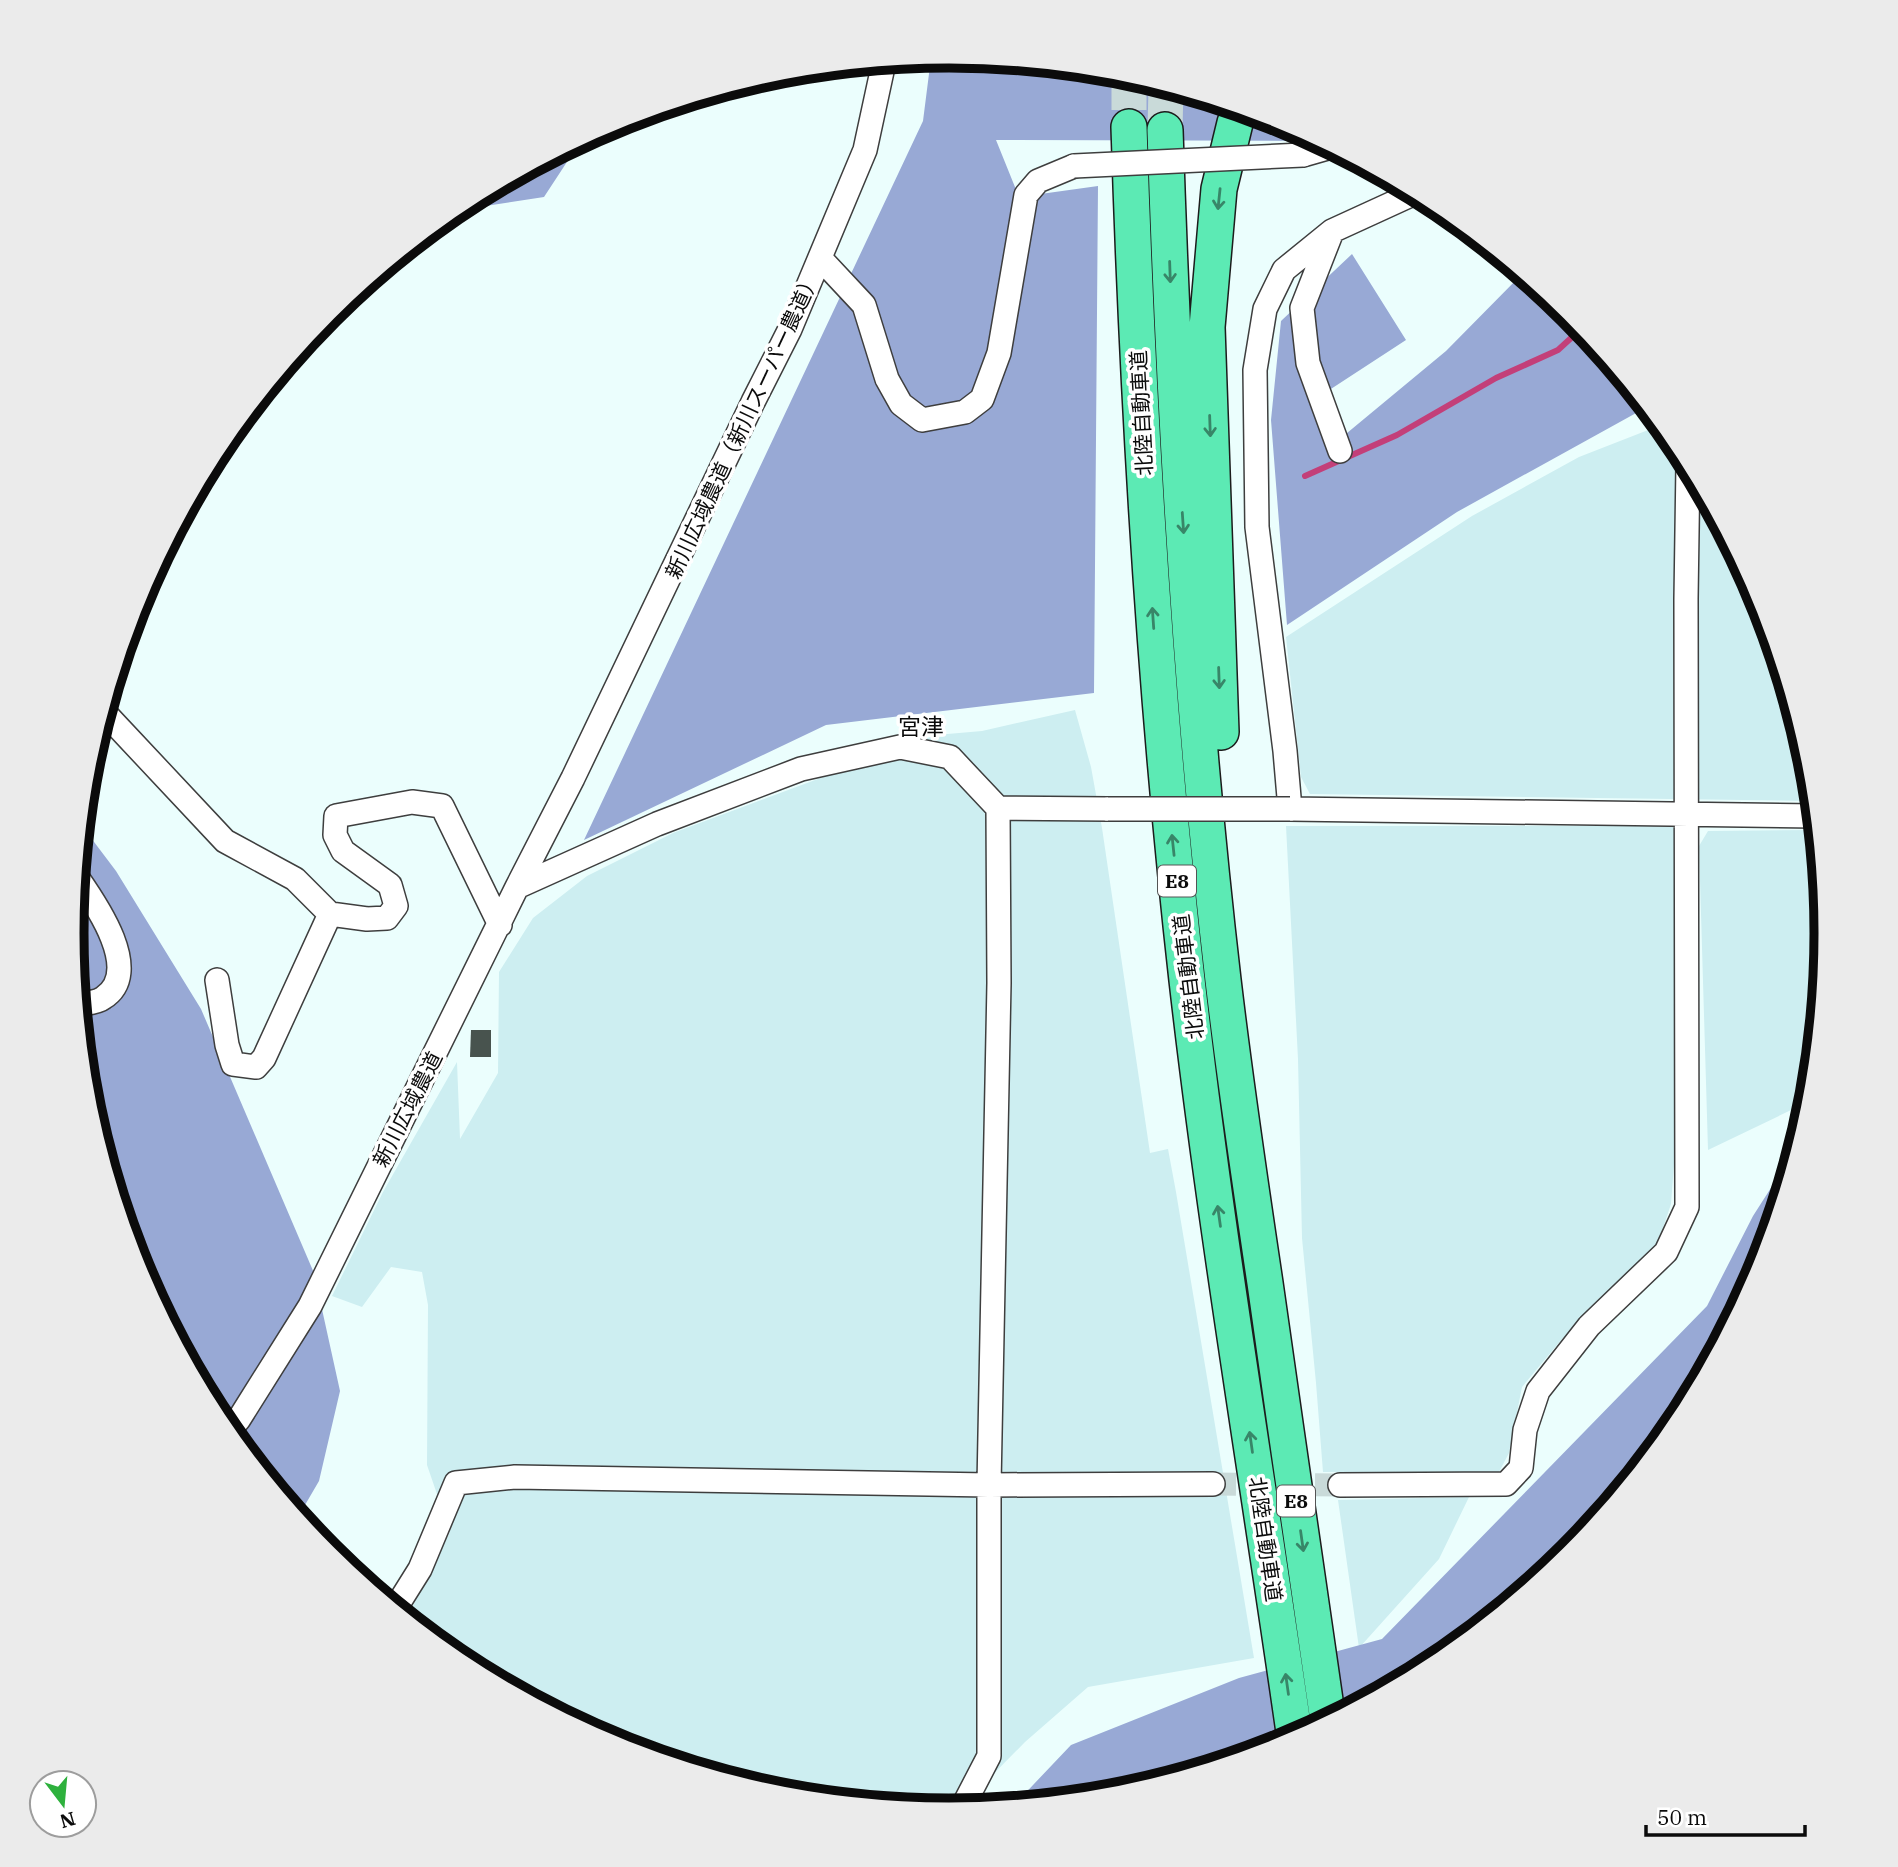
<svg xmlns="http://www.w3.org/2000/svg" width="1898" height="1867" font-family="'IBM Plex Serif','Noto Sans JP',serif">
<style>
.farmland{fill:#cdeef1}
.forest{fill:#98a9d5}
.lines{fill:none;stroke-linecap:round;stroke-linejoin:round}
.stream{stroke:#c33f79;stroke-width:6}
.building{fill:#48534e}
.minor-tunnel{stroke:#c9dad9;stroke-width:23;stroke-dasharray:23 11;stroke-linecap:butt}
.highway-tunnel{stroke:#c9dad9;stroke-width:35;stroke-dasharray:35 18;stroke-linecap:butt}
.minor-casing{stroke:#3e3e3e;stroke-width:26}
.highway-casing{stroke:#1c1c1c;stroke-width:38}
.minor{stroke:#fff;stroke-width:23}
.highway{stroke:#5ceab4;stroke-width:35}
.minor-bridge-casing{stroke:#3e3e3e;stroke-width:26;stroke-linecap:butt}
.minor-bridge{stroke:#fff;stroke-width:23}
.oneway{stroke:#388668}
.labels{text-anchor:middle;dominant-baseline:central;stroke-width:7;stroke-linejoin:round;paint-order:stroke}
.shield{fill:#fff;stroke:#545454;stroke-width:2}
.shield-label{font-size:19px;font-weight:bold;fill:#0b0b0b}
.street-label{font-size:21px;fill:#0b0b0b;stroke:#fff}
.neighbourhood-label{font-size:23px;fill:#0b0b0b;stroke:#fff}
.rim{fill:none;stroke:#0b0b0b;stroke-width:9}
</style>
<rect width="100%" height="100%" fill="#ebfefd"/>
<path class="farmland" d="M1661 425 1679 446 1760 598 1810 763 1813 801 1310 794 1301 777 1286 637 1472 516 1579 457Z
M1075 710 1091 767 1102 828 1150 1153 1168 1149 1176 1192 1254 1658 1088 1687 1025 1742 958 1810 949 1811 777 1794 613 1744 461 1663 407 1618 450 1532 427 1465 428 1305 422 1272 391 1267 362 1307 332 1296 383 1192 457 1062 460 1139 498 1073 499 972 533 918 587 876 673 833 936 735 982 731Z
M1286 826H1673L1676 838V1138L1671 1204 1657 1246 1562 1339 1522 1387 1509 1453 1499 1472H1323L1316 1383 1302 1238 1298 1059Z
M1816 830 1826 934 1810 1101 1708 1150 1699 846 1708 831Z
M1469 1497 1439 1559 1359 1648 1338 1500Z"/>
<path class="forest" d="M949 56 1121 73 1285 123 1319 141 996 140 1019 197 1098 186 1094 693 826 725 584 840 923 121 931 58Z
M582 139 544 197 453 211 462 204Z
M1352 254 1406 340 1314 400 1335 443 1446 351 1522 274 1570 313 1647 407 1457 512 1287 625 1271 420 1281 321Z
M82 826 116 871 201 1009 314 1273 340 1391 319 1481 298 1517 219 1421 138 1269 88 1104 72 933Z
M1797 1147 1760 1270 1678 1421 1569 1554 1436 1663 1284 1744 1120 1794 1014 1805 1071 1745 1239 1678 1382 1639 1707 1306 1753 1216Z"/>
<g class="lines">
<path class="stream" d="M1305 476 1397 435 1496 378 1558 350 1582 328"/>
</g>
<path class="building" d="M471 1030H491V1057H470Z"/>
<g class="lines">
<path class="minor-tunnel" d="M1213 1484 1340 1485"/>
<path class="highway-tunnel" d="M1129 75V127
M1165 130 1166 87"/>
<defs>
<path id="minor" d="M1303 155 1331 147
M1415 193 1332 231 1284 270 1265 309 1255 370 1257 527 1285 751 1290 809 1815 816
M1331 234 1302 308 1308 363 1340 451
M820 258 864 305 887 379 901 404 922 420 965 412 982 399 999 353 1026 195 1038 181 1074 166
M104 712 225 841 295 879 330 914 367 919 387 918 396 906 390 885 343 851 335 835 336 816 412 802 442 806 500 925
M998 808 1108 809
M77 877C96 904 144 973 103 998 98 1002 88 1003 82 1004L78 1001
M517 887 657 824 801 769 900 747 950 757 998 808 999 983 989 1485V1756L961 1810
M217 980 227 1045 233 1064 256 1067 264 1058 330 914
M228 1432 239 1419 310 1306 517 887 573 778 753 402 790 329 865 150 884 62
M1340 1485 1506 1484 1521 1468 1525 1430 1538 1391 1589 1326 1666 1252 1687 1207 1686 599 1688 464
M395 1609 420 1569 456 1483 515 1477 989 1485 1213 1484"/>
<path id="highway" d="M1129 127C1138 412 1155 697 1187 980 1216 1234 1259 1486 1295 1739
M1165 130C1174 414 1190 698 1223 980 1235 1082 1250 1183 1265 1283 1286 1429 1306 1575 1328 1721
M1221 732 1207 327 1219 189 1235 123 1241 110"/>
</defs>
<use href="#minor" class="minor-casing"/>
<use href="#highway" class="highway-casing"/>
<use href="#minor" class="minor"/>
<use href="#highway" class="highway"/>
<defs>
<path id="minor-bridge" d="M1074 166 1303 155
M1108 809H1290"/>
</defs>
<use href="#minor-bridge" class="minor-bridge-casing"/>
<use href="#minor-bridge" class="minor-bridge"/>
</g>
<defs><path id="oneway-shaft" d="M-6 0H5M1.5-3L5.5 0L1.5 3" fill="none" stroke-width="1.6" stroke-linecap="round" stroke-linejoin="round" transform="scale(1.75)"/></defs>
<g class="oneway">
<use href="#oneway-shaft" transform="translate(1219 199) rotate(96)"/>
<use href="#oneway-shaft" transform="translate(1170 272) rotate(88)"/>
<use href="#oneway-shaft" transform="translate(1210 426) rotate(88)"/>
<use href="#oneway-shaft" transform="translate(1183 523) rotate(86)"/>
<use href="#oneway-shaft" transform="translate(1153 618) rotate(-94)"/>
<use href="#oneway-shaft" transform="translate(1219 678) rotate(88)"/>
<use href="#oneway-shaft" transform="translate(1173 845) rotate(-96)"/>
<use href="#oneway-shaft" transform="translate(1219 1216) rotate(-98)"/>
<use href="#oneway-shaft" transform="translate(1251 1442) rotate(-98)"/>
<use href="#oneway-shaft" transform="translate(1302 1541) rotate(82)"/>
<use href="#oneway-shaft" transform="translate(1287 1684) rotate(-98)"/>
</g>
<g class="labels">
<g class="shield">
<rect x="1158" y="865.5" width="38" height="31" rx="5"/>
<rect x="1277" y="1485.5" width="38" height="31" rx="5"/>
</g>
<g class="shield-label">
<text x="1177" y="881">E8</text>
<text x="1296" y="1501">E8</text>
</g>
<g class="street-label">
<text transform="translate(1141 413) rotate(-93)">北陸自動車道</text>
<text transform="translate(742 425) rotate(-65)">新川広域農道（新川スーパー農道）</text>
<text transform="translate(1188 977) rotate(-97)">北陸自動車道</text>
<text transform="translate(407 1109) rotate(-63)">新川広域農道</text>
<text transform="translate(1266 1539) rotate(82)">北陸自動車道</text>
</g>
<g class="neighbourhood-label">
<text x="921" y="726">宮津</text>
</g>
</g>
<path d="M0 0H1898V1867H0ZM84 933a865 865 0 1 1 1730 0a865 865 0 1 1-1730 0Z" fill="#ebebeb" fill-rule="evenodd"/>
<path class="rim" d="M84 933a865 865 0 1 1 1730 0a865 865 0 1 1-1730 0Z"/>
<g transform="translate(63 1804) rotate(164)"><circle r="33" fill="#ffffff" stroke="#9d9d9d" stroke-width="2"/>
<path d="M0-5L12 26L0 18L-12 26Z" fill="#2eb13d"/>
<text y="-10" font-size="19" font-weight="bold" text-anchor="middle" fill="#0b0b0b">N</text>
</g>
<path d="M1646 1825v10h159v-10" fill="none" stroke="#0b0b0b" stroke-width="3.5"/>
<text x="1657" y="1825" font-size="21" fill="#0b0b0b" stroke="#ffffff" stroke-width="5" paint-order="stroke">50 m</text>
</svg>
